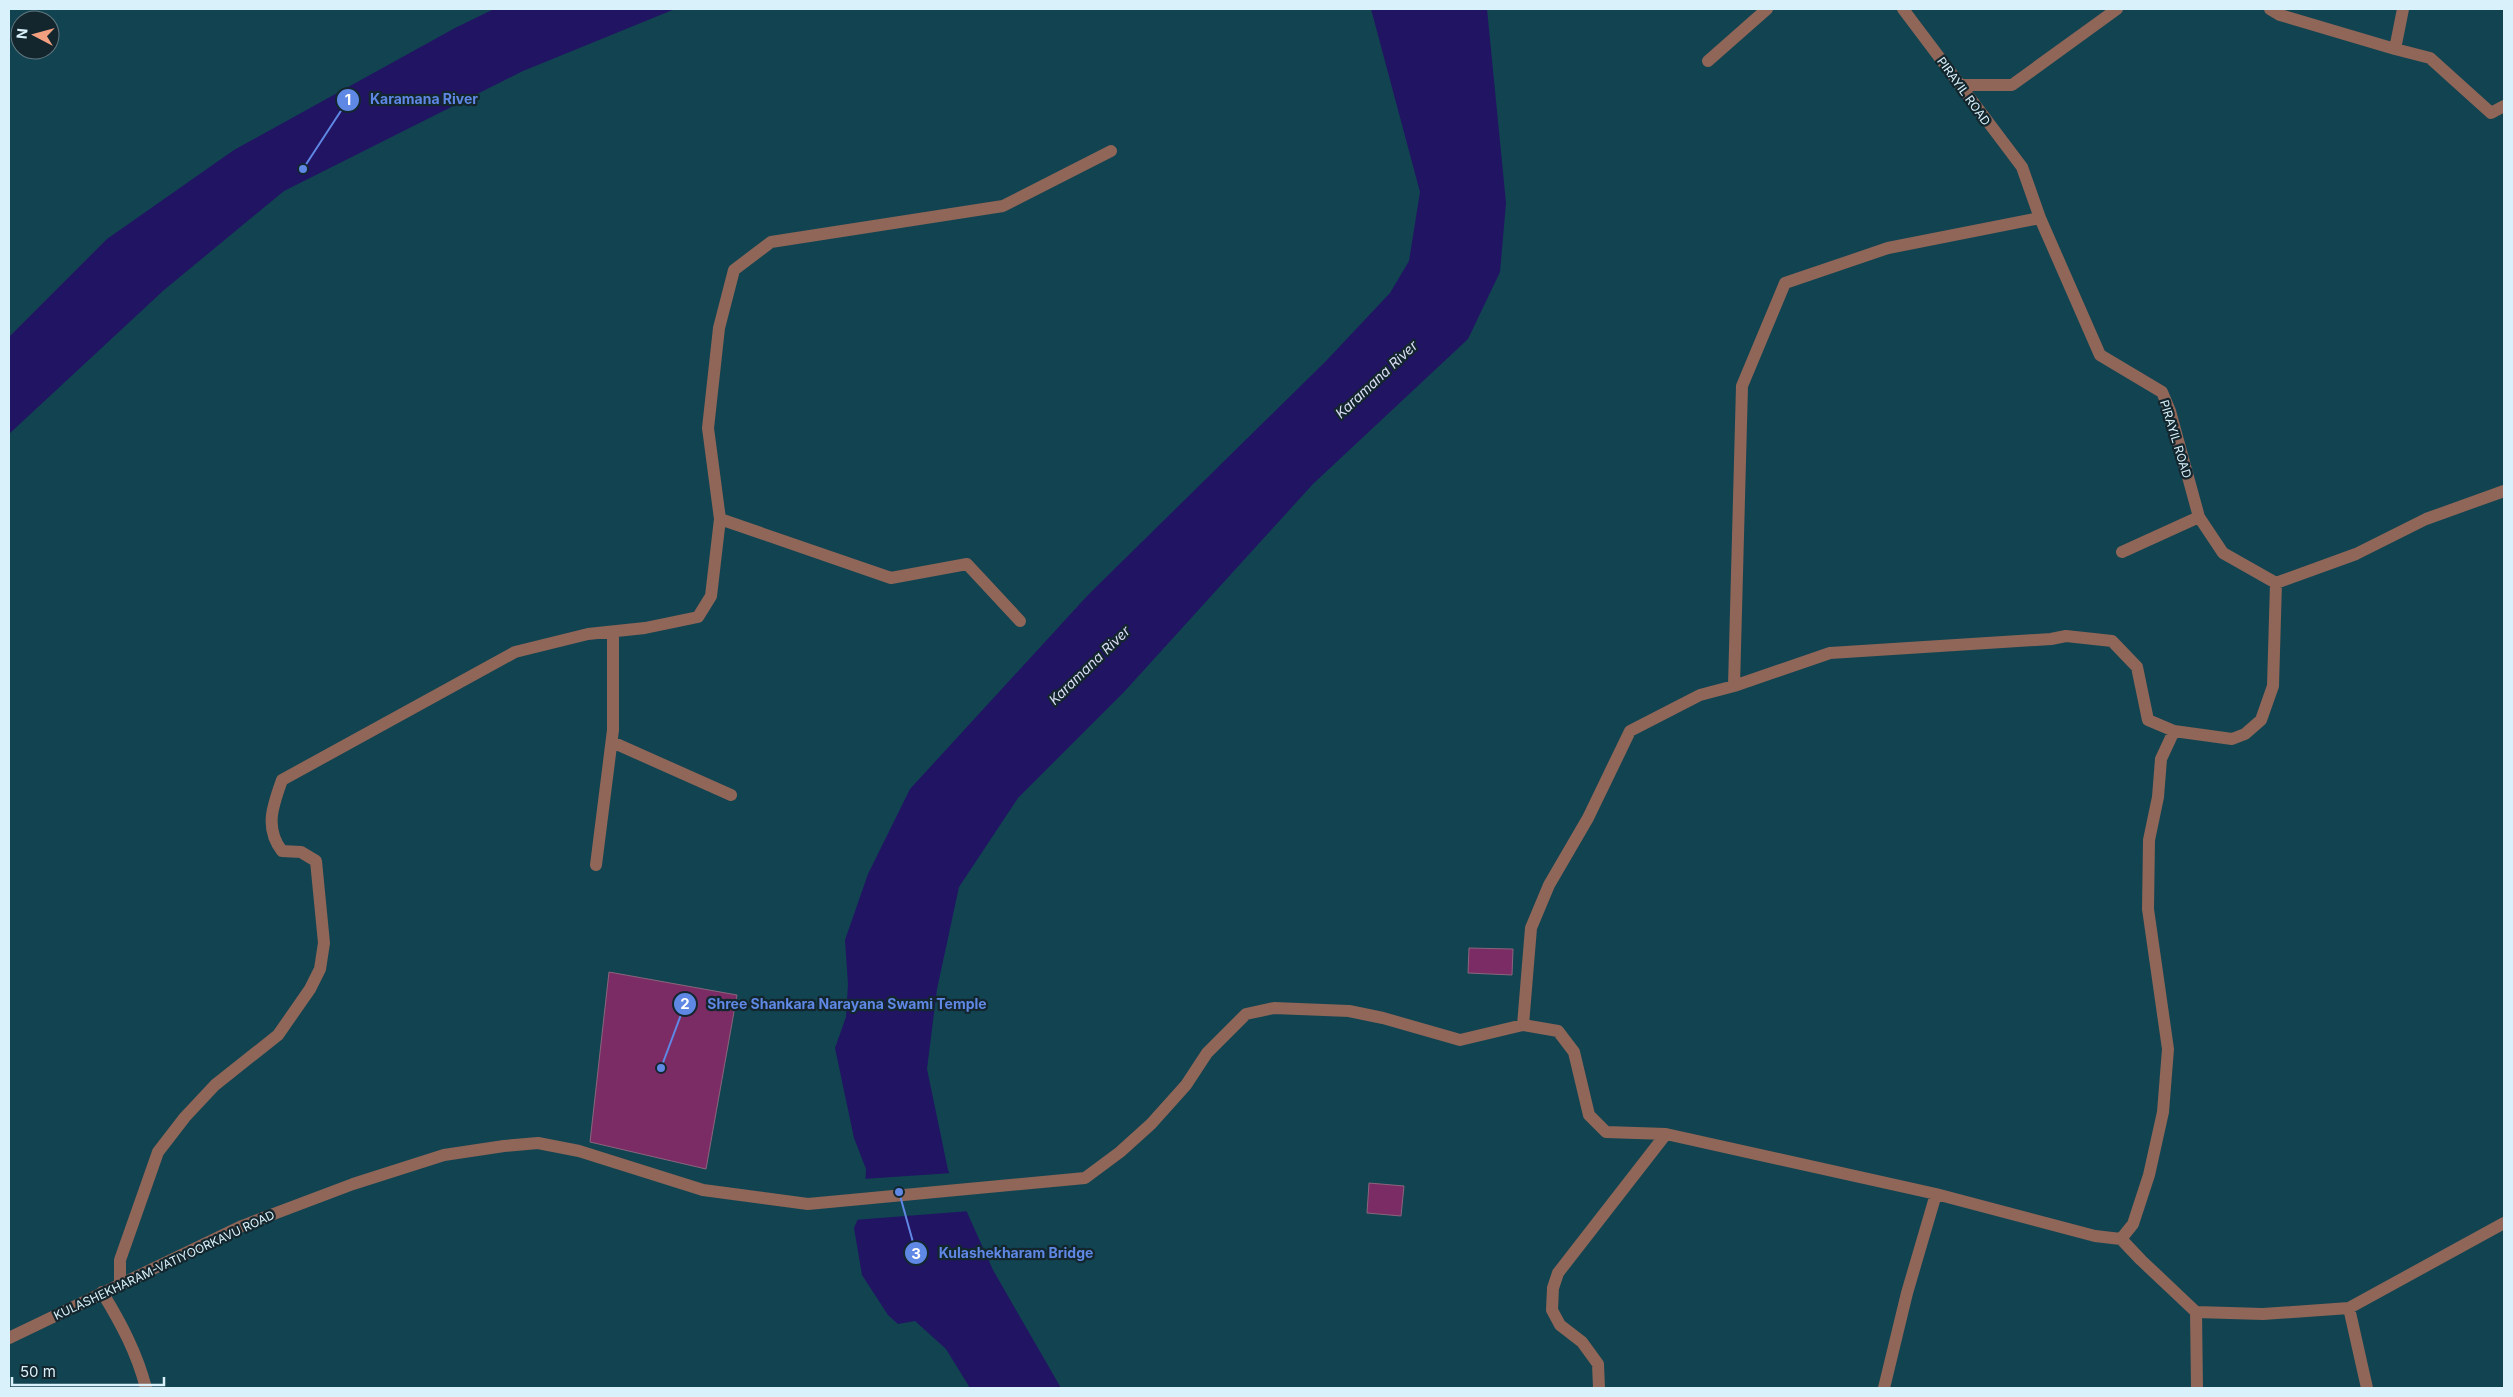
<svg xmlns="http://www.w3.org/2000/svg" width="2513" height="1397" font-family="Inter,sans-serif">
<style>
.water{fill:#211463}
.pier{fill:#124351}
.building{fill:#7c2c65;stroke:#89667c}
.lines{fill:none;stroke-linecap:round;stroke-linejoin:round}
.street{stroke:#8f6657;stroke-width:12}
.labels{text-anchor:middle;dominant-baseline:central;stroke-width:4.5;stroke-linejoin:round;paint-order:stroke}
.street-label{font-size:12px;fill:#d9f1fa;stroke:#13262d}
.water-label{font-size:14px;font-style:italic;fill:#dbddf5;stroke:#13262d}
.leader{fill:none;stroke:#5f87e4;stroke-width:2}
.callout-dot{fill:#5f87e4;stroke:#13262d;stroke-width:2}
.mark-label{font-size:15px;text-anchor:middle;font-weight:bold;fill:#fff}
.callout-label{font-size:14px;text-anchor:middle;font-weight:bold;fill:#5f87e4;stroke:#13262d;stroke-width:4.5;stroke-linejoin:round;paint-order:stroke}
</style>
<rect width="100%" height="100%" fill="#124351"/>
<path class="water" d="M494 9H675L523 71 284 191 164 290 9 434V337L107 239 234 150 455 28Z
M1371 9H1487L1506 203 1500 272 1468 339 1313 484 1124 692 1018 798 959 887 937 989 927 1069 948 1170 993 1270 1061 1388H970L946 1349 915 1321 898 1324 888 1315 862 1275 854 1228 864 1205 866 1169 854 1138 835 1048 846 1017 848 984 845 940 868 874 910 789 1088 595 1326 361 1390 293 1409 261 1420 192Z"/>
<path class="pier" d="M952 1173 970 1211 854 1220 861 1204 863 1179Z"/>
<path class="building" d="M1469 948 1513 949 1512 975 1468 973Z
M609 972 737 995 706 1169 590 1142Z
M1369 1183 1404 1186 1401 1216 1367 1213Z"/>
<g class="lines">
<path class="street" d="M1903 9 2022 167 2040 218 2100 355 2162 392 2170 411 2199 517 2223 553 2276 583 2356 554 2426 519 2504 491
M2270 9 2280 15 2395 49
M2403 9 2395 49 2430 58 2491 113 2504 106
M1708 61 1767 9
M1961 85H2012L2117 9
M720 519 708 428 719 328 734 270 771 242 1003 206 1111 151
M2122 552 2199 517
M1734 686 1742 386 1785 283 1888 248 2040 218
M612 742 731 795
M596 865 613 730V632
M1936 1194 1666 1134 1606 1132 1589 1115 1574 1052 1558 1031 1523 1025 1531 928 1549 885 1588 818 1630 731 1700 695 1734 686 1830 653 2051 639 2066 636 2112 641 2137 667 2148 720 2174 731
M2121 1239 2141 1260 2196 1312 2263 1314 2349 1308 2367 1388
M120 1284V1260L158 1152 185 1117 215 1085 278 1035 310 989 320 969 324 943 316 861 301 852 282 851C264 828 273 805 282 780L515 652 588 634 645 628 698 617 711 596 720 519 891 578 967 564 1020 621
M102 1292C121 1323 137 1353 146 1388
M2349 1308 2504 1223
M2196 1312 2197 1388
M9 1338 242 1226 353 1184 444 1155 504 1146 538 1143 579 1151 703 1190 808 1204 1085 1178 1120 1152 1151 1124 1186 1085 1207 1053 1246 1014 1274 1008 1349 1011 1383 1018 1460 1040 1523 1025
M1599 1388 1598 1364 1582 1342 1560 1325 1552 1310 1553 1288 1558 1273 1666 1134
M1884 1388 1907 1293 1936 1194 2095 1236 2121 1239 2133 1224 2149 1175 2163 1112 2168 1049 2148 909 2149 840 2158 797 2161 759 2174 731 2232 739 2245 734 2261 720 2273 686 2276 583"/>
</g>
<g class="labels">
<g class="street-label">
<text transform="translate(1964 91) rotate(54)">PIRAYIL ROAD</text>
<text transform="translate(2176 439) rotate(73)">PIRAYIL ROAD</text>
<text transform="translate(164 1265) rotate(-25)">KULASHEKHARAM-VATIYOORKAVU ROAD</text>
</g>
<g class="water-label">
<text transform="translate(1376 379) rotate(-43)">Karamana River</text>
<text transform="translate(1089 665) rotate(-44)">Karamana River</text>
</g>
</g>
<path class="leader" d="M303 169L348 100M661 1068L685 1004M899 1192L916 1253"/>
<g class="callout-dot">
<circle cx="303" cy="169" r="5"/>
<circle cx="661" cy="1068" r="5"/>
<circle cx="899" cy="1192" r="5"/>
<circle cx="348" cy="100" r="12"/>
<circle cx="685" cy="1004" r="12"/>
<circle cx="916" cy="1253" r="12"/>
</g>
<g class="mark-label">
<text x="348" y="105">1</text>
<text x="685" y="1009">2</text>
<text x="916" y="1259">3</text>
</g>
<g class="callout-label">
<text x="424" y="104">Karamana River</text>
<text x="847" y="1009">Shree Shankara Narayana Swami Temple</text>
<text x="1016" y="1258">Kulashekharam Bridge</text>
</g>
<rect width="2513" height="1397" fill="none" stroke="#d9f1fa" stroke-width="20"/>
<g transform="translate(35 35) rotate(276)"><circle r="24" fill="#13262d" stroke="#62777f"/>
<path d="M0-4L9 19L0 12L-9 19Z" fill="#f3a081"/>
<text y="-8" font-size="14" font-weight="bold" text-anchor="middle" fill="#d9f1fa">N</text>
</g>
<path d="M12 1377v8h152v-8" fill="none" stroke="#d9f1fa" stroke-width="2.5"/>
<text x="20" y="1377" font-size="15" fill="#d9f1fa" stroke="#13262d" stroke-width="4" paint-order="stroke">50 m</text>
</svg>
